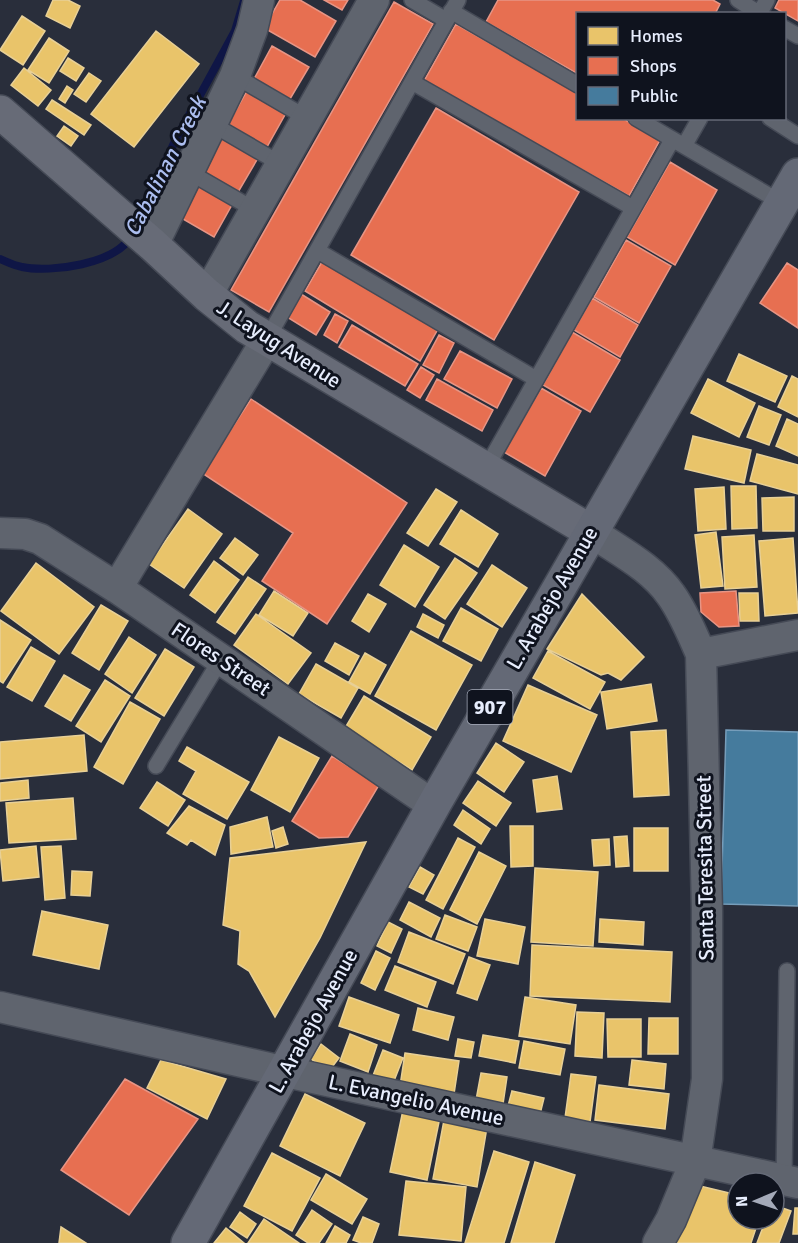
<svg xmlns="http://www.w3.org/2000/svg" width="798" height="1243" font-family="Signika,sans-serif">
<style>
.homes{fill:#e9c46a;stroke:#e8d096;stroke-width:1.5}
.shops{fill:#e76f51;stroke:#e79585;stroke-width:1.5}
.public{fill:#457b9d;stroke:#769dba;stroke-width:1.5}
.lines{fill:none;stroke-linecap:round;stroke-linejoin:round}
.stream{stroke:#0f1646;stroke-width:8}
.lane-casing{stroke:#454a56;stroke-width:18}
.street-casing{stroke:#454a56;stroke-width:33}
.secondary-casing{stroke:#454a56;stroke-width:36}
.primary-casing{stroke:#454a56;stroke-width:36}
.lane{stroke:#5f646e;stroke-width:15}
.street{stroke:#5f646e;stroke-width:30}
.secondary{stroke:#676b77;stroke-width:33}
.primary{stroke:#646976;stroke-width:33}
.labels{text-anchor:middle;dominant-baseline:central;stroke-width:6;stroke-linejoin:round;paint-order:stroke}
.shield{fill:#0f131e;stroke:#a6acba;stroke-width:1.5}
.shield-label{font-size:20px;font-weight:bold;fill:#e7edfd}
.street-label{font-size:21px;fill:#e7edfd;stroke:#0f131e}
.water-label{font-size:22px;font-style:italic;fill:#acbef0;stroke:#0f131e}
</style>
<rect width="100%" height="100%" fill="#292e3b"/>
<path class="homes" d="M53 0H68L80 6 70 28 46 16Z
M22 16 45 31 23 65 0 50Z
M156 31 199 64 134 147 91 114Z
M49 38 69 51 49 83 28 70Z
M68 58 84 68 76 81 60 71Z
M24 68 51 90 38 106 11 85Z
M89 73 101 81 86 102 74 94Z
M67 86 73 90 65 103 59 99Z
M52 100 91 125 84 135 46 109Z
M64 126 78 136 71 146 57 136Z
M739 354 787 376 775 402 727 381Z
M792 376 798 379V417L778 407Z
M708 379 755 403 739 437 691 413Z
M759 406 781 415 769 445 747 437Z
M787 419 798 424V456L776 446Z
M693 436 751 450 744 483 685 469Z
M757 454 798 465V494L750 481Z
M731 486H756L757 528 732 529Z
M724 487 726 529 698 531 695 489Z
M436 489 457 502 428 546 407 533Z
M794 497V531H763L762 498Z
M188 509 222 534 184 588 149 564Z
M461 510 498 534 478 567 440 544Z
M716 532 723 586 701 588 695 535Z
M754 535 757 587 725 589 722 537Z
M235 538 258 555 243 575 220 558Z
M793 538 798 613 765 616 759 541Z
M404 545 439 567 415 607 380 585Z
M455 558 477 573 445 619 424 605Z
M214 561 239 580 215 613 190 595Z
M36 563 94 607 59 654 1 611Z
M492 565 527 588 502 627 467 604Z
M248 577 266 589 235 634 217 622Z
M274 591 308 613 293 636 259 615Z
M739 593H758L759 621H740Z
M368 594 386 604 369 632 352 621Z
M582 594 644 657 621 680 608 673 601 675 547 649Z
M101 605 128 621 99 670 72 653Z
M461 608 498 629 481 661 443 641Z
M256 614 311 653 288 684 234 645Z
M423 614 444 625 438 638 417 627Z
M0 620 31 640 3 683 0 681Z
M411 631 472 665 436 730 375 696Z
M129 637 156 655 132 693 105 674Z
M335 643 359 656 349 675 325 661Z
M31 647 55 661 32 701 7 687Z
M165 649 194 667 164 716 135 698Z
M548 651 605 682 590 709 533 678Z
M365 653 386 665 370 694 349 682Z
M316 664 358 688 341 718 299 694Z
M64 675 90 690 71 721 45 706Z
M105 680 130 696 101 742 76 726Z
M651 684 657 721 607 729 601 692Z
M528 685 597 715 571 772 503 741Z
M364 696 431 737 412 770 345 728Z
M130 702 160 719 123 784 94 767Z
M666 730 669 795 634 797 631 732Z
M84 735 87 771 0 779V742Z
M279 737 319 758 290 812 251 790Z
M496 743 524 762 504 792 477 773Z
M187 747 249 782 227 819 183 794 196 771 179 761Z
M557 776 562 809 537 812 533 780Z
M28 780 29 798 0 801V783Z
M478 781 511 803 496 826 463 803Z
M157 782 185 800 168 826 140 808Z
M73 798 76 839 9 843 6 803Z
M189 806 225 825 215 855 191 840 187 845 167 833Z
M463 810 490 829 481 844 454 825Z
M267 817 273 847 231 854 230 827Z
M510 826H533V866L511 867Z
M283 827 288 844 276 848 272 831Z
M634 828H668V871H634Z
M627 836 629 866 616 867 614 837Z
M458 838 475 847 443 909 426 900Z
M609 839 610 865 594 866 592 840Z
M366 842 320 938 275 1017 249 971 238 964 240 931 223 925 230 858Z
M36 846 39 877 3 881 0 850Z
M61 846 65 898 45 900 41 847Z
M479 852 506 866 477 924 450 910Z
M420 867 434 875 423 894 409 887Z
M535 868 598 872 593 946 531 942Z
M72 871 92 872 90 896 71 895Z
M409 902 440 918 431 937 400 920Z
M42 911 108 925 99 969 33 955Z
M445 915 477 927 468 951 436 939Z
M485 919 525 927 518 964 477 956Z
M600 919 644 922 643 945 599 942Z
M388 922 402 929 391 953 377 946Z
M409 932 465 954 453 984 398 962Z
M532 945 672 952 670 1002 530 996Z
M376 951 390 958 375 990 361 983Z
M469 957 490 965 477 1000 457 993Z
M395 966 436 982 427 1007 385 990Z
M349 997 399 1015 390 1043 339 1026Z
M525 997 576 1005 570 1044 519 1036Z
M418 1008 454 1017 448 1040 413 1030Z
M577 1012 604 1013 602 1058 575 1056Z
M649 1018H678V1054H648Z
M607 1019H641V1057H608Z
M350 1034 377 1045 368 1072 340 1061Z
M483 1035 519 1041 515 1063 479 1056Z
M458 1039 474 1042 471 1058 455 1056Z
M524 1041 565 1049 560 1075 519 1068Z
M321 1044 339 1058 329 1071 311 1059Z
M383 1050 403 1058 392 1086 372 1078Z
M405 1053 459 1061 454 1094 400 1086Z
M161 1060 226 1079 207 1119 147 1088Z
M632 1060 666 1064 664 1089 629 1085Z
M481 1073 507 1077 503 1104 476 1100Z
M571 1074 596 1077 590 1122 565 1118Z
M599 1085 669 1094 665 1129 595 1120Z
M512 1091 544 1098 540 1114 508 1106Z
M305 1094 365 1123 340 1176 280 1146Z
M403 1110 440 1117 427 1180 390 1172Z
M444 1120 487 1127 477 1187 433 1179Z
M494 1151 529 1162 504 1243H465Z
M272 1153 320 1178 292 1231 244 1206Z
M535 1162 575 1175 554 1243H511Z
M326 1174 367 1199 352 1224 311 1200Z
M406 1181 466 1187 461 1241 399 1235Z
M700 1186 738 1195V1219H759L751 1243H674Z
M774 1205 791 1211 779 1243H757L766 1219H774Z
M795 1208H798V1234H793Z
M312 1210 332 1224 319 1243H308L296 1235Z
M240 1212 256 1224 247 1238 230 1227Z
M363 1217 379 1224 372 1243H361L353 1240Z
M264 1219 299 1243H248Z
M335 1226 350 1235 346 1243H326Z
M61 1227 86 1243H59Z
M226 1228 244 1243H214Z"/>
<path class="shops" d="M280 0H300L336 21 315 57 264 28Z
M324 0H348L342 10Z
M498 0H713L720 4 715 14H578V74L486 22Z
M779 0H798V21L775 8Z
M394 2 433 24 269 312 231 290Z
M456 24 578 93V118H622L660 140 629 196 424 81Z
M272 46 309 67 290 99 254 79Z
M247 91 286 113 267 147 228 124Z
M436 108 579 192 494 340 351 255Z
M219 136 258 158 237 194 199 172Z
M670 162 717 190 675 265 627 237Z
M194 181 233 203 214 237 176 215Z
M626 240 671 266 639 323 594 297Z
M323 260 438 329 420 361 305 291Z
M787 263 798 270V328L760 303Z
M301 294 330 312 316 335 287 317Z
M592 298 638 325 620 357 574 330Z
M335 314 348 321 337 343 324 335Z
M352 325 418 364 405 386 339 347Z
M572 332 620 360 590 412 543 385Z
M439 335 454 343 439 373 423 365Z
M460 351 512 379 497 408 444 379Z
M421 367 434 375 420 398 407 390Z
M437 379 493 410 482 431 426 400Z
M541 388 581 411 545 476 504 452Z
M251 399 407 503 327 624 262 581 293 533 202 473Z
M736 591 739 626 719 627 701 612 700 593Z
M332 756 379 785 348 837 319 838 292 821Z
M125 1079 198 1119 129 1215 61 1170Z"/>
<path class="public" d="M726 730 798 732V906L721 904Z"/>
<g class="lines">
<path class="stream" d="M138 222 175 141 235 31 244 1
M0 259C7 262 15 266 22 267 51 273 116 264 131 236"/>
<defs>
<path id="lane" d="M412 0 446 20
M738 0 760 14
M451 11 578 85
M759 14 767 0
M784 28 798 36
M235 76 307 118
M412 82 633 208
M636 118 782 203
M770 118 798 136
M212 124 281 164
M684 146 700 118
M189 172 255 210
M318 251 536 379
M266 341 458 0
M485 470 672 140
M156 766 221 659
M784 1180 787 971"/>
<path id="street" d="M153 245 235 76 252 30 259 0
M207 295 374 0
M590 531C617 550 652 567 671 595 684 613 692 634 701 654L707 911V1079L695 1162 671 1220 658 1243
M0 533 25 534 40 539 117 588 433 805
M117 588 266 341
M701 654 798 635
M0 1007 286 1072 798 1183"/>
<path id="secondary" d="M0 112 153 245 207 295 247 327 590 531"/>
<path id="primary" d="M188 1243C272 1096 352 948 436 801 555 592 678 384 798 175"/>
</defs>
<use href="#lane" class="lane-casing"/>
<use href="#street" class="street-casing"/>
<use href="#secondary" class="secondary-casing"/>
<use href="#primary" class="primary-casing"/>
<use href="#lane" class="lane"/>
<use href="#street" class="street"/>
<use href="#secondary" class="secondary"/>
<use href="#primary" class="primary"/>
</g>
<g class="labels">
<rect class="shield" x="467.5" y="690" width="45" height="34" rx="4.5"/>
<g class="shield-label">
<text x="490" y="707">907</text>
</g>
<g class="street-label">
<text transform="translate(279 344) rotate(33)">J. Layug Avenue</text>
<text transform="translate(552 598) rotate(-60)">L. Arabejo Avenue</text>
<text transform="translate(221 659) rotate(34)">Flores Street</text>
<text transform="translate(705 868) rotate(-91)">Santa Teresita Street</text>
<text transform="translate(313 1021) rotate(-61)">L. Arabejo Avenue</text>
<text transform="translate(416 1100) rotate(12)">L. Evangelio Avenue</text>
</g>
<g class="water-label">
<text transform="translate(165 166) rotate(-63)">Cabalinan Creek</text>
</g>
</g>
<rect x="576" y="12" width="210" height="108" fill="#0f131e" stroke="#656a77" stroke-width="1.5"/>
<rect x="588" y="27" width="30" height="18" fill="#e9c46a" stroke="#656a77" stroke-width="1.5"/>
<text x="630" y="42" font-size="18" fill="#e7edfd">Homes</text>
<rect x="588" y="57" width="30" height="18" fill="#e76f51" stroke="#656a77" stroke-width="1.5"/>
<text x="630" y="72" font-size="18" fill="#e7edfd">Shops</text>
<rect x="588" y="87" width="30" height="18" fill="#457b9d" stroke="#656a77" stroke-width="1.5"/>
<text x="630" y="102" font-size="18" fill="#e7edfd">Public</text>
<g transform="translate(756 1201) rotate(268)"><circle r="28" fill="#0f131e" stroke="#656a77" stroke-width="1.5"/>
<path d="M0-4.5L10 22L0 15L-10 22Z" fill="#a4aab9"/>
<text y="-9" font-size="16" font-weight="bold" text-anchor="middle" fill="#e7edfd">N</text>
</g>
</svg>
